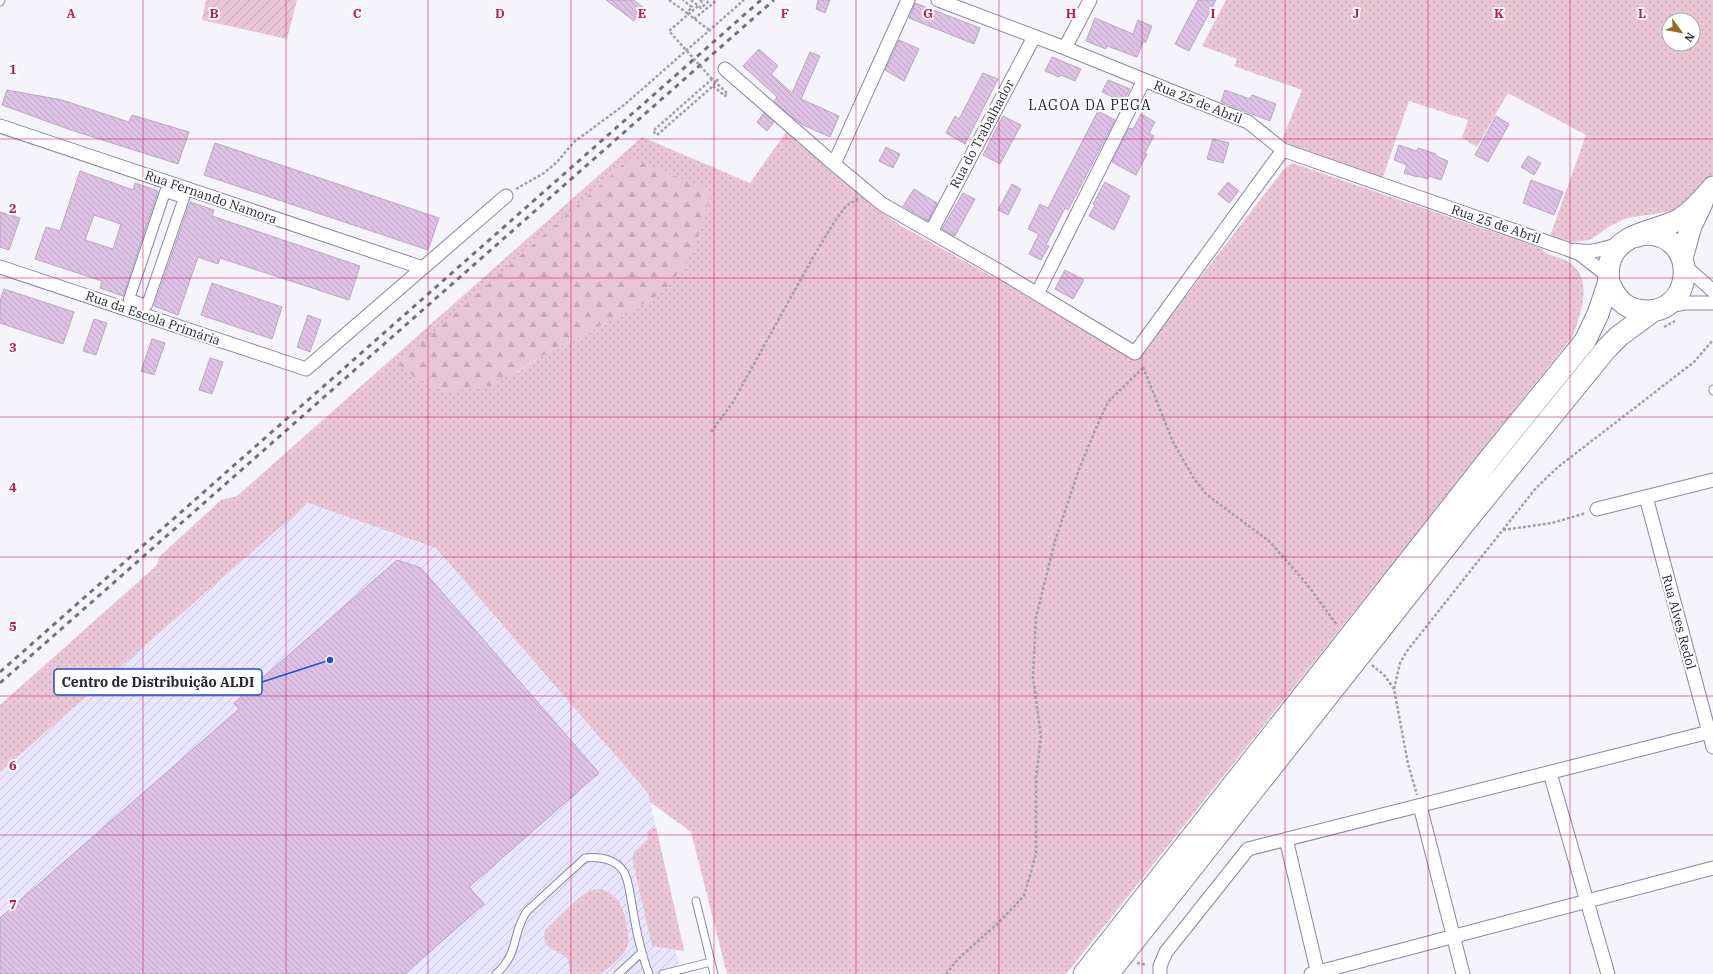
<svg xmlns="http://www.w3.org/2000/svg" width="1713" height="974" font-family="'IBM Plex Serif',serif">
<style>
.industrial{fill:url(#industrial-furrows)}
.grass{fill:url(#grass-dots);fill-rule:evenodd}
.forest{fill:url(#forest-firs)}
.garden{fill:url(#garden-furrows)}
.building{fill:url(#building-back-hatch);stroke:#bba7c1;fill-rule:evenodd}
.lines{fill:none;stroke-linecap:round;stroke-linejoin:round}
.service-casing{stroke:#8988a5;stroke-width:9}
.pedestrian-casing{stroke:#8988a5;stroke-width:12}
.minor-casing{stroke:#8988a5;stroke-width:15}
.primary-casing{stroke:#8988a5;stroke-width:23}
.path{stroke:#a2a2aa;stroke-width:2.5;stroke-dasharray:3 2;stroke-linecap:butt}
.service{stroke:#fff;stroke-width:7}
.pedestrian{stroke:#fff;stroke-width:10}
.minor{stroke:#fff;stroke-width:13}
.primary{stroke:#fff;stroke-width:21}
.rail{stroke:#73737c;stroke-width:3;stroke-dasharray:5 5;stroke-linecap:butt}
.path-bridge{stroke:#a2a2aa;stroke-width:2.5;stroke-dasharray:3 2;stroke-linecap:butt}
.grid{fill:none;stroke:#c2185b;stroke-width:1;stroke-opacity:0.55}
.labels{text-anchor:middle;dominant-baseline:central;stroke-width:4;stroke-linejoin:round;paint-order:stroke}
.street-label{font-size:13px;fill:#272732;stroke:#fff}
.neighbourhood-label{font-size:14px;letter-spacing:1px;fill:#272732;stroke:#fff}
.grid-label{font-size:13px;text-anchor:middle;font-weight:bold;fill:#c2185b;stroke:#fff;stroke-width:4;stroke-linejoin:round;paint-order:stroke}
.leader{fill:none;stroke:#1d4ed8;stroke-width:1.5}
.callout-dot{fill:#1d4ed8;stroke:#fff;stroke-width:1.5}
.callout{fill:#fff;stroke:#1d4ed8;stroke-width:1.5}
.callout-label{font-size:14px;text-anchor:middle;font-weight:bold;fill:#272732}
</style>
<defs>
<pattern id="industrial-furrows" width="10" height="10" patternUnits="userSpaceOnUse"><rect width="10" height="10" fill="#e7e6fe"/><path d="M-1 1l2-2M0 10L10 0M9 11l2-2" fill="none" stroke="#c6c5da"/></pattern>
<pattern id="grass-dots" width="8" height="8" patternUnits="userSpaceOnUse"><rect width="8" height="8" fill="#eac5d4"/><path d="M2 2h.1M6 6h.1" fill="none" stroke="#c9a9b6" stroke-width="1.8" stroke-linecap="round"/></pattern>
<pattern id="forest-firs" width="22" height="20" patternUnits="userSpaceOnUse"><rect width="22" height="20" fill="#eac5d4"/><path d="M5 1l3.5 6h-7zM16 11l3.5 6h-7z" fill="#c9a9b6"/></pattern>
<pattern id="garden-furrows" width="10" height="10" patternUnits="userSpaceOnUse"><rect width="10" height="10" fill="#eac5d4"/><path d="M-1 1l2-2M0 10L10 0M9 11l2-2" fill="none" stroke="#c9a9b6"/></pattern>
<pattern id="building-back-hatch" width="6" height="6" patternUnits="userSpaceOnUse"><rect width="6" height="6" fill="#ddc2e5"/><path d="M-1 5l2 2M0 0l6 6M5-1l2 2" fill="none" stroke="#bea7c5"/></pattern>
</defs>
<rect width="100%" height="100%" fill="#f4f4fa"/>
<path class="industrial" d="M308 503 436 548 648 793 684 950H675L682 974H0V772Z"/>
<path class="grass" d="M1226 0H1713V174L1697 194 1677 209 1661 213 1627 218 1610 226 1590 240 1570 242 1550 236 1586 135 1508 93 1477 147 1462 138 1468 120 1409 101 1382 180 1284 143 1283 137 1302 90 1234 66 1237 59 1202 46ZM1669 20H1693V44H1669Z
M789 128 792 138 877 209 903 227 1132 354 1140 356 1283 170 1292 163 1543 249V251C1551 257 1566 258 1573 265 1593 284 1580 314 1573 336L1066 974H727L691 832 650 802 648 793 436 548 308 503 0 772V705L157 565 159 557 221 500 237 496 642 137 750 183ZM631 159 649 301 547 353 516 373Z
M656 827 684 950V951L652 946 632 858 635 851 648 839 647 832Z
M598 889C625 893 625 919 629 940 627 955 612 965 601 974H570L568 959C557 948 540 951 545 930L581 896 589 891Z"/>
<path class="forest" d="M631 158 712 191 697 242 683 267 667 287 649 301 547 353 515 373 492 385 446 392 426 384 413 376 398 364Z"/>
<path class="garden" d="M206 0H297L287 39 202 20Z"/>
<path class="building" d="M606 0H634L644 8 634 21Z
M818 0H830L825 13 816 9Z
M1198 0H1216L1189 51 1175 44Z
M915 3 980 28 974 44 909 18Z
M1095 18 1133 34 1138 20 1152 26 1146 42H1143L1137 57 1107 46 1106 49 1086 41Z
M899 40 919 49 904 81 885 70Z
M759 49 778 66 771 74 792 93 810 52 820 56 801 99 839 116 830 137 803 125 793 118 774 101 777 97 743 66Z
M1052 57 1081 69 1075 81 1061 75 1059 77 1045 71Z
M983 73 998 79 965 144 946 133 955 116 959 119Z
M1108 80 1130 89 1123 102 1102 92Z
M7 90 62 100 129 122 132 115 189 132 178 164 71 130 2 105Z
M1225 90 1250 99 1252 95 1276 104 1270 121 1221 102Z
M1098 111 1115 120 1068 210 1065 208 1046 245 1049 246 1041 260 1029 254 1039 234 1028 229 1040 204 1048 208Z
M764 113 774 122 767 131 757 122Z
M1141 114 1155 122 1149 133 1154 136 1145 153 1147 154 1136 175 1112 162 1129 128 1133 129Z
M1003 116 1021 125 1000 164 983 155Z
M1496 116 1509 124 1488 162 1475 155Z
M1213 139 1229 143 1223 163 1207 159Z
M215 143 439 218 428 250 204 175Z
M1399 145 1417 151 1418 148 1436 154V156L1448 161 1441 180 1429 176 1428 179 1418 176V177L1404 173 1407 165 1394 160Z
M886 147 900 154 893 168 879 161Z
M1528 156 1541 163 1534 175 1521 167Z
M80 171 133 190 135 183 158 191 123 296 100 288 102 281 35 259 46 227 60 231ZM94 215 121 224 113 249 85 240Z
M1531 180 1563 192 1554 215 1523 203Z
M1105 182 1130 196 1114 230 1089 216 1095 205 1093 204Z
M1228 182 1239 191 1229 203 1218 194Z
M1012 184 1021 189 1008 215 998 210Z
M914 189 937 203 928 221 903 206Z
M963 193 975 199 955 236 942 229Z
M190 202 214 210 212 216 360 266 349 300 220 258 218 264 198 257 178 315 154 306Z
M0 212 20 218 9 250 0 247Z
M1065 270 1084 280 1073 299 1055 289Z
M212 283 282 307 272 339 201 315Z
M4 289 74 312 63 344 0 323V301Z
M308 315 321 320 310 352 297 347Z
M94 319 107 323 96 355 83 351Z
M152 339 165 343 154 375 141 371Z
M210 358 223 362 212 394 199 390Z
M397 560 421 568 599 773 469 887 484 904 405 974H0V918L239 709 234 703Z"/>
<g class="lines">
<defs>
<path id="service" d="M0 2 1 0
M1713 389V391
M696 901 714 974
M496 974C520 953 511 934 527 911L585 858C599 856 616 859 624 872 629 881 630 895 632 905 636 929 640 951 649 974
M618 974 641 953
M663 974 711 962"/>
<path id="pedestrian" d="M165 192 184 198 147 305 129 299Z"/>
<path id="minor" d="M938 0 1065 48 1248 122 1283 150 1567 249 1580 254 1608 276
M1065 48 1090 0
M725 69 834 164 882 204 1001 272 1135 353 1283 150
M0 126 423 268
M834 164 908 0
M931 232 1034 37
M1575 250C1591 254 1605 248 1620 244
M1685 266 1713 291
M0 267 306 369 506 196
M1037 294 1144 80
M1668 306 1685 303H1713
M1646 497 1713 747
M1597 509 1713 480
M1550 773 1608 974
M1420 806 1463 974
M1286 839 1318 974
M1160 974V966L1166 952 1248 849 1713 731
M1311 974 1713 868"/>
<path id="primary" d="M1633 237C1638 236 1644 234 1648 234 1702 237 1693 321 1638 310 1625 308 1615 297 1610 285 1607 276 1608 267 1611 258 1622 232 1655 232 1678 220 1691 213 1703 199 1713 187
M1682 258 1691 226 1702 203
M1084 974 1490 458 1585 341 1598 314 1609 281
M1108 974 1463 525 1607 348 1619 336 1653 311"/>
</defs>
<use href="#service" class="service-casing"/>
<use href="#pedestrian" class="pedestrian-casing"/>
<use href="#minor" class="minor-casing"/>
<use href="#primary" class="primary-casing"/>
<path class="path" d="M669 0 687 13 692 7 683 0
M691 0 701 8 710 0
M700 0 702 2 704 0
M687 13 709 30
M694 19 717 0
M718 79 713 86 657 135 653 131 712 79 727 93
M713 86 725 96 727 93
M516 189 544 173 557 162 574 142 624 105 744 0
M1664 327 1675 321
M1143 367 1173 442 1193 477 1206 494 1269 541 1306 583 1337 625
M711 432 733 402 812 259 833 224 846 206 858 199
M1503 530 1552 523 1586 513
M1372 665 1385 676 1394 689 1408 764 1417 795
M1394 689 1400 663 1407 651 1536 488 1558 467 1694 362 1713 340
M1137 963 1147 965
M946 974 958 959 997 924 1024 896 1036 854V777L1041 737 1033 677 1036 617 1055 541 1078 472 1096 428 1108 402 1144 367"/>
<use href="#service" class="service"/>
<use href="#pedestrian" class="pedestrian"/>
<use href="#minor" class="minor"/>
<use href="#primary" class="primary"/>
<path class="rail" d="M0 672 761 0
M0 683 774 0"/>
<path class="path-bridge" d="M698 6 669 31 712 79"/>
</g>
<path class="grid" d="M143 0V974M286 0V974M428 0V974M571 0V974M714 0V974M856 0V974M999 0V974M1142 0V974M1285 0V974M1428 0V974M1570 0V974M0 139H1713M0 278H1713M0 417H1713M0 557H1713M0 696H1713M0 835H1713"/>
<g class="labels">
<g class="street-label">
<text transform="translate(1198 102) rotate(22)">Rua 25 de Abril</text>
<text transform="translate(982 134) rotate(-62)">Rua do Trabalhador</text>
<text transform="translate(211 197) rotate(19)">Rua Fernando Namora</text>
<text transform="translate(1496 224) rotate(19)">Rua 25 de Abril</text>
<text transform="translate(153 318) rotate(19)">Rua da Escola Primária</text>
<text transform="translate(1679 622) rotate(75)">Rua Alves Redol</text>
</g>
<g class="neighbourhood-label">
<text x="1090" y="105">LAGOA DA PEGA</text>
</g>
</g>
<g class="grid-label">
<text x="71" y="18">A</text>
<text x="214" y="18">B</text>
<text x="357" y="18">C</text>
<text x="500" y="18">D</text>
<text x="642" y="18">E</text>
<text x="785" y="18">F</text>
<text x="928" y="18">G</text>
<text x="1071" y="18">H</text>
<text x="1213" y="18">I</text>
<text x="1356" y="18">J</text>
<text x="1499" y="18">K</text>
<text x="1642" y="18">L</text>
<text x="13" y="74">1</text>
<text x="13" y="213">2</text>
<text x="13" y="352">3</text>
<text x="13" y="492">4</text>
<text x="13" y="631">5</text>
<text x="13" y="770">6</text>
<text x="13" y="909">7</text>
</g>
<path class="leader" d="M330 660L262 682"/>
<circle class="callout-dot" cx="330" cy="660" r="4"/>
<rect class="callout" x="54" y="669" width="208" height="26" rx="4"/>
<g class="callout-label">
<text x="158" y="687">Centro de Distribuição ALDI</text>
</g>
<g transform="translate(1681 32) rotate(122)"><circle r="19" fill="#ffffff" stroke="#a9a9ad"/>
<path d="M0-3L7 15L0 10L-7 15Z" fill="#907116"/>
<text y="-6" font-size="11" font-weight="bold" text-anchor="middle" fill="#272732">N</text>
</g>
</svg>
